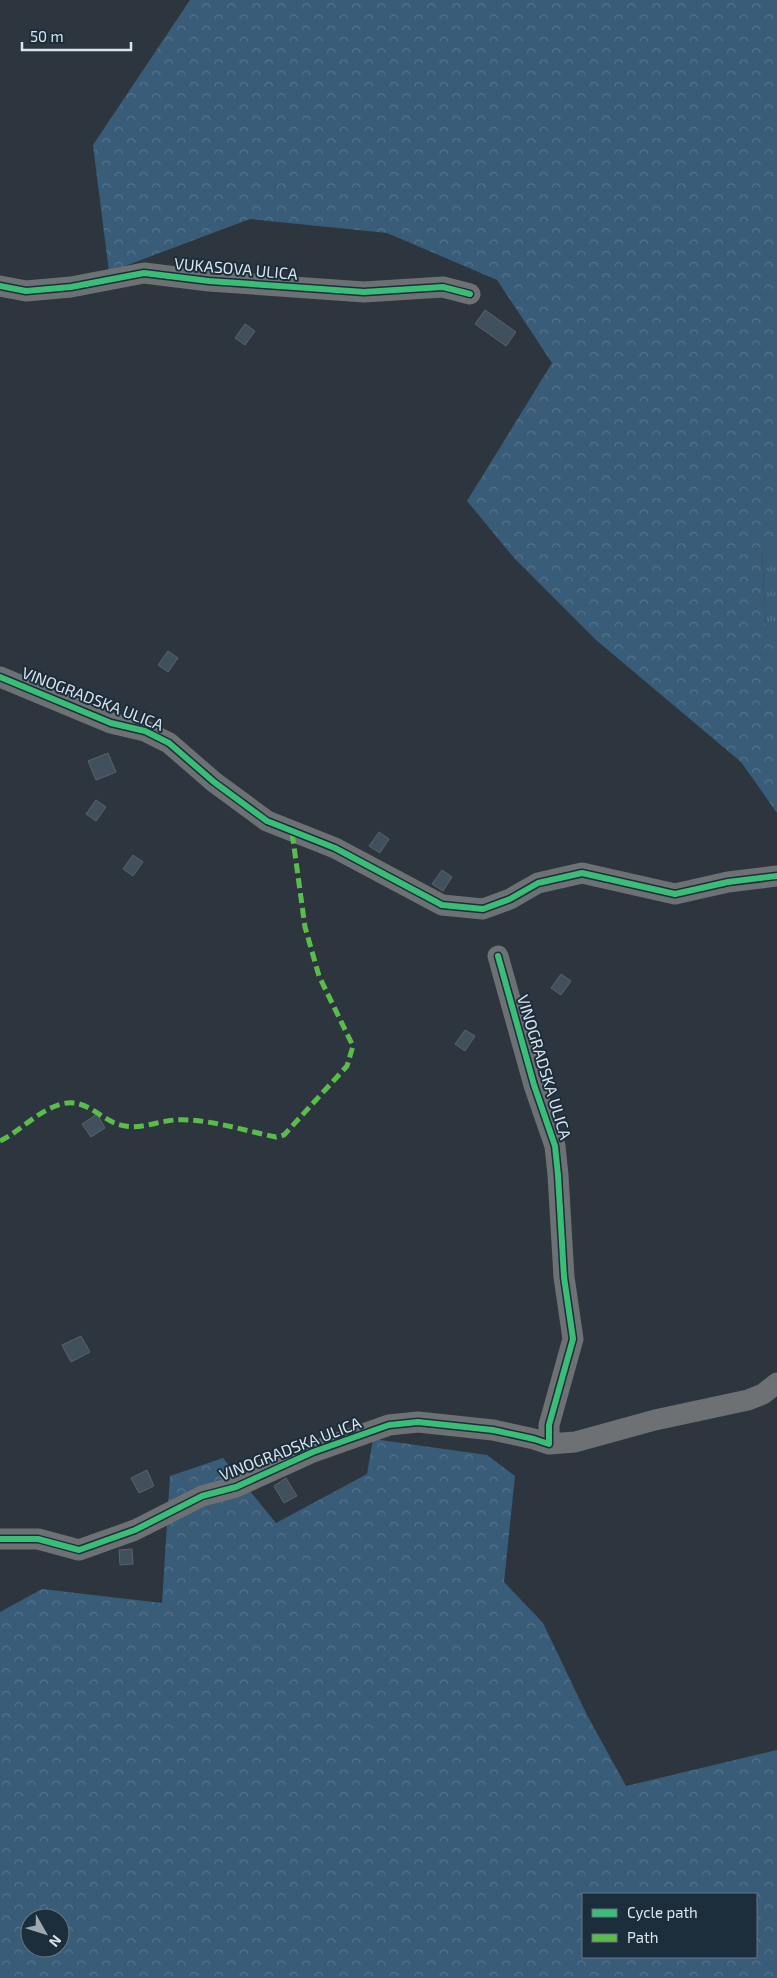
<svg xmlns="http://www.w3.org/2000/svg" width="777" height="1978" font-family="'Exo 2',sans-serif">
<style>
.grass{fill:url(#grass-tufts)}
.forest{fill:url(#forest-crowns);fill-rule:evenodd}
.building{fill:#40505d;stroke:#5b6269}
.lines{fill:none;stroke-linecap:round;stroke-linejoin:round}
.minor{stroke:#6d7174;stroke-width:21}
.quiet{stroke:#5cbc4b;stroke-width:5;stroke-dasharray:10 5;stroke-linecap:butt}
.cycleway-casing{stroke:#1c2d3b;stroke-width:9}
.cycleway{stroke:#3abd76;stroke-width:6}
.labels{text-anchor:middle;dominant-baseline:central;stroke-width:4;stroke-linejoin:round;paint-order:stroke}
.street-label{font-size:16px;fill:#dae5ee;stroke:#1c2d3b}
</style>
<defs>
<pattern id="grass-tufts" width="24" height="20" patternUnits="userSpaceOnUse" patternTransform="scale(1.25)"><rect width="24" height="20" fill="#395c78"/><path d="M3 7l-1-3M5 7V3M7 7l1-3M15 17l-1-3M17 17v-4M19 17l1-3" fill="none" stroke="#55738c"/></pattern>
<pattern id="forest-crowns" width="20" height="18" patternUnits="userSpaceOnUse" patternTransform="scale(1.25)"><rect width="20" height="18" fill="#395c78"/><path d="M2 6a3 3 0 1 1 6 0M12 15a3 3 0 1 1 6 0" fill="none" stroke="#55738c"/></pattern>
</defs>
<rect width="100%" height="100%" fill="#2d363e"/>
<path class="grass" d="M777 548V639L766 633 762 550Z"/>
<path class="forest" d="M190 0H777V548L762 551 766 632 777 639V813L741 762 596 640 515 559 467 501 552 363 497 280 387 233 250 219 109 272 93 145Z
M373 1439 487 1455 515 1476 504 1582 543 1623 587 1715 626 1786 777 1750V1978H0V1612L42 1589 162 1603 170 1476 223 1458 276 1523 367 1474ZM583 1894H756V1957H583ZM30 1918H60V1948H30Z"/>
<path class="building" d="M485 310 516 332 506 346 475 324Z
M245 324 255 331 245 345 235 338Z
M168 651 178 658 168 672 158 665Z
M108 753 116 772 96 780 88 761Z
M96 800 106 807 96 821 86 814Z
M379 832 389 839 380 853 369 846Z
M133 855 143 862 133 876 123 869Z
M442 870 452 877 443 891 432 884Z
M561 974 571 981 561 995 551 988Z
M465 1030 475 1036 465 1051 455 1044Z
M97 1114 105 1128 91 1137 82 1124Z
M81 1336 90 1352 71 1362 62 1345Z
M147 1470 154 1486 139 1493 131 1478Z
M286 1478 297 1496 284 1503 274 1486Z
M132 1549 133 1564 120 1565 119 1550Z"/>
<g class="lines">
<path class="minor" d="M0 286 26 291 71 287 144 273 209 281 364 292 443 287 470 294
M0 677 111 723 145 731 169 743 214 782 267 821 335 848 442 905 483 909 510 899 538 883 582 873 675 894 728 882 777 876
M549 1444 575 1442 655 1420 748 1400 763 1394 777 1383
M0 1539H38L79 1550 135 1530 202 1496 236 1487 313 1452 389 1425 418 1422 493 1430 534 1439 549 1444V1425L573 1339 564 1277 558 1175 555 1146 534 1085 498 956"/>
<path class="quiet" d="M0 1141C21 1131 38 1110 62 1104 88 1097 102 1123 125 1126 141 1129 159 1121 175 1120 207 1118 245 1131 276 1137L284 1135 347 1066 353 1046 319 976 305 927 292 832"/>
<defs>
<path id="cycleway" d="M0 286 26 291 71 287 144 273 209 281 364 292 443 287 470 294
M0 677 111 723 145 731 169 743 214 782 267 821 335 848 442 905 483 909 510 899 538 883 582 873 675 894 728 882 777 876
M0 1539H38L79 1550 135 1530 202 1496 236 1487 313 1452 389 1425 418 1422 493 1430 534 1439 549 1444V1425L573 1339 564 1277 558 1175 555 1146 534 1085 498 956"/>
</defs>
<use href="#cycleway" class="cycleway-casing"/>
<use href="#cycleway" class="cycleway"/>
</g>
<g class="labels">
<g class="street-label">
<text transform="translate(236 268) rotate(5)">VUKASOVA ULICA</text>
<text transform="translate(93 698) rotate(21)">VINOGRADSKA ULICA</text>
<text transform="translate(545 1067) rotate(73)">VINOGRADSKA ULICA</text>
<text transform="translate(290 1448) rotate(-21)">VINOGRADSKA ULICA</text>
</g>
</g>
<rect x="582" y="1893" width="175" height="65" fill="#1c2d3b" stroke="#687783"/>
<rect x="592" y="1909" width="25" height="8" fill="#3abd76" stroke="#687783"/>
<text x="627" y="1918" font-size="15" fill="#dae5ee">Cycle path</text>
<rect x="592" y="1934" width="25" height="8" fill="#5cbc4b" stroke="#687783"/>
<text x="627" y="1943" font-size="15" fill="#dae5ee">Path</text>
<g transform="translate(45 1933) rotate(129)"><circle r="24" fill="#1c2d3b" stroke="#687783"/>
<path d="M0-4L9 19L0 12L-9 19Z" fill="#9da8b0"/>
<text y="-8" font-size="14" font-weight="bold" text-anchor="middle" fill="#dae5ee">N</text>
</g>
<path d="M22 42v8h109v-8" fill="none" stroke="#dae5ee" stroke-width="2.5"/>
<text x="30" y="42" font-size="15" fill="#dae5ee" stroke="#1c2d3b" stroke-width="4" paint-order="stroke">50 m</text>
</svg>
